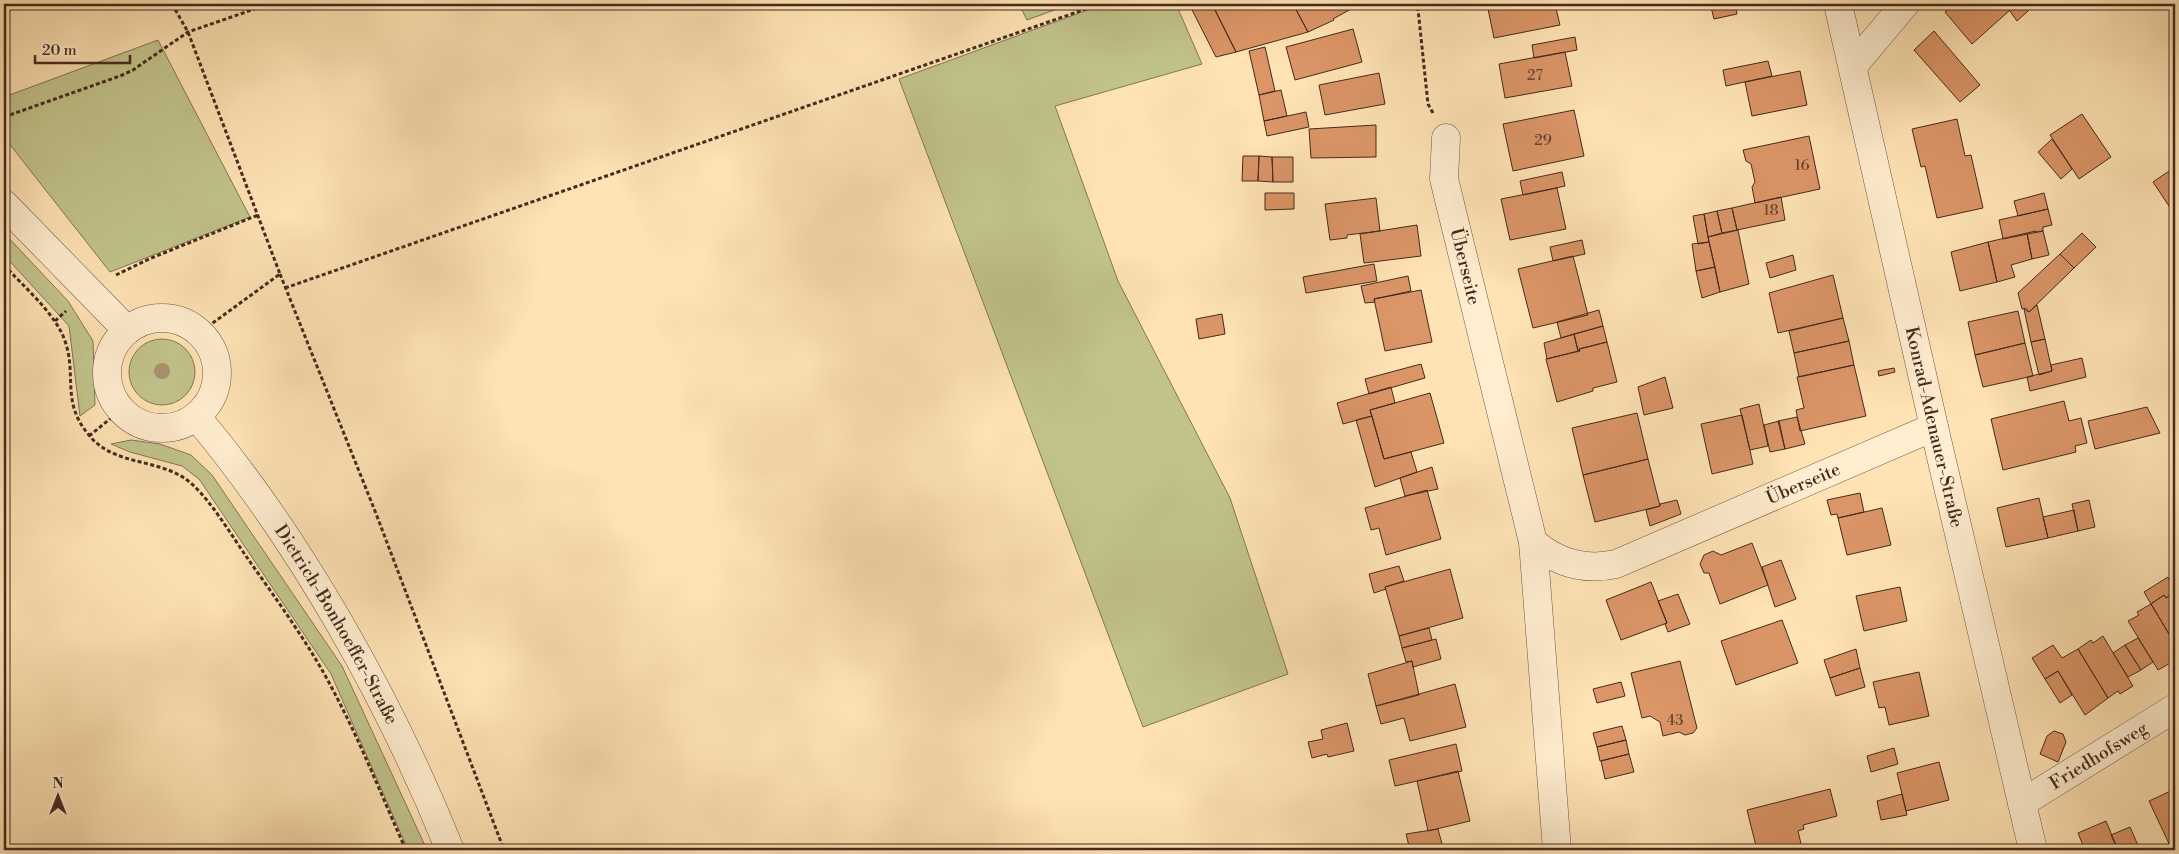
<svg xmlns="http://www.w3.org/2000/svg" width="2179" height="854" font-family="'Libre Bodoni',serif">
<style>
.green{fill:#c2c38c;stroke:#837655}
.building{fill:#db9567;stroke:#442a1e}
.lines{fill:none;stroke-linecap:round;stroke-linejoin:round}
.minor-casing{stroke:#735844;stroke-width:29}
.path{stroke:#442a1e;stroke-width:3;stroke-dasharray:4 2.5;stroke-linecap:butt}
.minor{stroke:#ffedcf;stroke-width:28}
.tree{fill:#aa9271}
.labels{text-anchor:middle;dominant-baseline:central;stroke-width:4.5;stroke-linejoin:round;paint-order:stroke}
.number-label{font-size:15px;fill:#6a4530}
.street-label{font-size:18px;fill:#442a1e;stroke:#ffedcf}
</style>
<rect width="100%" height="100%" fill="#ffe3b5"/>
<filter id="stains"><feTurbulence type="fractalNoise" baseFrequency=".004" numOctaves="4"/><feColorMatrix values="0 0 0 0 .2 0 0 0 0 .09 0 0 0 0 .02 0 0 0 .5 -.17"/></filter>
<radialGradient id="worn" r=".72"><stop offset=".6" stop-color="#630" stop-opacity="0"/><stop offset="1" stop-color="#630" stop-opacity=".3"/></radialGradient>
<path class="green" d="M1019 4H1071L1027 20Z
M1104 4H1176L1202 64 1055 106 1118 281 1230 498 1288 674 1143 727 899 79Z
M158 40 250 217 110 272 4 137V97Z
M4 233 68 301 93 341 95 405 80 416 69 326 4 255Z
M129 372a33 33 0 1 1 66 0a33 33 0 1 1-66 0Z
M131 440 160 444 191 455 212 475 342 666 427 850H408L331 674 199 479 182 466 130 452 111 444Z"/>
<path class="building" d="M1189 4H1212L1236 52 1216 57Z
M1212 4H1293L1308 32 1236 52Z
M1293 4H1360L1333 19 1334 20 1308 32Z
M1487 4H1555L1560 25 1494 38Z
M1728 4H1735L1737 14 1714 19 1711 7Z
M1955 4H2005L2010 10 1972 44 1945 12Z
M2005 4H2025L2029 10 2017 21Z
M1353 29 1362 62 1295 80 1286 47Z
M1934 31 1980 85 1960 102 1914 50Z
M1575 37 1577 50 1534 58 1532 45Z
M1265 47 1275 91 1259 95 1249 51Z
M1565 52 1572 86 1505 98 1499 64Z
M1768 61 1772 76 1726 86 1723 70Z
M1800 71 1807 105 1752 116 1745 82Z
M1379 73 1385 104 1325 115 1319 85Z
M1281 90 1287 116 1264 121 1259 95Z
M1574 110 1584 156 1513 171 1503 124Z
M1306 112 1309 127 1267 136 1264 121Z
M2082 114 2111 157 2079 179 2050 135Z
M1957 119 1965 156 1971 155 1983 208 1937 218 1925 166 1921 167 1912 129Z
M1376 125V157L1311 158 1309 129Z
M1809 136 1820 189 1755 203 1752 187 1755 182 1751 164 1746 161 1743 150Z
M2052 139 2072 169 2061 179 2038 152Z
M1243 156H1259L1258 181H1242Z
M1259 156 1272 157 1273 182 1258 181Z
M1272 157H1293V182H1273Z
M2175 167V211L2173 212 2153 182Z
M1562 172 1565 186 1523 195 1520 181Z
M1557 188 1566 229 1510 240 1501 199Z
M1265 193H1294V209L1265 210Z
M2044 193 2048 209 2018 216 2014 201Z
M1781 197 1785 220 1737 230 1732 208Z
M1376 198 1380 231 1347 235V238L1330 240 1325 204Z
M1732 208 1737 230 1722 233 1717 211Z
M2048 209 2052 225 2043 227V231L2003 239 1999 220Z
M1717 211 1722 233 1708 237 1704 214Z
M1704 214 1709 242 1698 244 1693 216Z
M1417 225 1421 256 1364 263 1360 234Z
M1738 230 1749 284 1720 292 1708 237Z
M2036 231V232L2043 231 2049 255 2032 259 2027 233Z
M2027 233 2032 259 2011 265 2015 277 1997 282 1988 242Z
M2082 233 2096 247 2074 268 2060 254Z
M1582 240 1585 254 1553 261 1550 247Z
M1709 242 1715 267 1696 271 1692 244Z
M1988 242 1997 282 1960 291 1951 252Z
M2060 254 2074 268 2029 312 2026 308 2022 309 2018 293Z
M1793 255 1796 270 1770 278 1766 263Z
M1573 256 1588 315 1533 328 1518 269Z
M1374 264 1377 281 1306 293 1303 277Z
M1715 267 1720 292 1702 298 1696 271Z
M1833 275 1843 318 1778 333 1769 293Z
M1408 276 1411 291 1374 299 1375 302 1365 303 1361 286Z
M1421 290 1432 342 1385 351 1374 299Z
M2037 305 2045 339 2031 342 2024 309 2029 312Z
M1599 310 1603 326 1561 338 1557 322Z
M2018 311 2025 343 1975 355 1968 322Z
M1222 314 1225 334 1199 339 1196 319Z
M1843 318 1849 341 1794 353 1789 331Z
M1603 326 1607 342 1579 349 1580 351H1578L1574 334Z
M1574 334 1578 351 1547 359 1544 343Z
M2045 339 2052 371 2039 375 2031 342Z
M1849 341 1854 365 1799 377 1794 353Z
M1607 342 1617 382 1593 388V391L1557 402 1546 359 1580 351 1579 349Z
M2025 343 2033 376 1983 387 1975 355Z
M2082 358 2086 377 2030 391 2027 377 2052 371 2051 365Z
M1421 364 1425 378 1369 394 1365 379Z
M1854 365 1866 416 1800 431 1796 410 1804 408 1797 377Z
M1894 368 1895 372 1879 376 1878 371Z
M1665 377 1673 408 1644 415 1638 387Z
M1391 387 1395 403 1370 410 1372 416 1343 424 1337 403Z
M1430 393 1444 443 1384 459 1370 410Z
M2064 401 2069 421 2081 418 2087 443 2075 446 2076 452 2003 470 1991 419Z
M1759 404 1768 446 1750 450 1740 409Z
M2147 407 2160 433 2095 449 2088 421Z
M1637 413 1648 459 1583 475 1572 428Z
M1742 415 1753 464 1712 474 1701 424Z
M1372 416 1384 459 1411 452 1417 472 1375 487 1356 420Z
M1797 417 1805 444 1785 449 1778 421Z
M1779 421 1785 449 1770 452 1764 425Z
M1648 459 1660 506 1595 522 1583 475Z
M1432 467 1438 489 1405 496 1400 478Z
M1427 490 1441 539 1386 555 1379 528 1371 530 1365 508Z
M1860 493 1864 512 1838 518 1837 514 1831 515 1827 500Z
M2039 498 2048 538 2006 547 1997 508Z
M1677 500 1681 514 1650 526 1646 510 1660 506V504Z
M2089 500 2095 527 2078 531 2072 504Z
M1882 508 1891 545 1847 555 1838 518Z
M2074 510 2078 531 2048 538 2043 517Z
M1752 543 1768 585 1720 604 1709 573H1704L1700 564 1704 555 1713 551 1721 555Z
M1781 560 1796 599 1775 607 1762 567Z
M1399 566 1404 581 1385 587 1386 589 1374 593 1369 574Z
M1450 569 1463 618 1399 636 1385 587Z
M2168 577 2175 592 2166 598 2164 595 2151 604 2144 592Z
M1651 582 1667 623 1621 640 1606 600Z
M1900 587 1907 621 1864 631 1856 596Z
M2175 592V644L2151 604 2164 595 2166 598Z
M1678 594 1690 624 1668 632 1665 624 1667 623 1658 601Z
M2151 604 2175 644V657L2170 659 2172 662 2158 670 2128 621 2139 615 2137 612Z
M1782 620 1798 663 1736 685 1721 641Z
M1429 628 1432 640 1402 648 1399 636Z
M2103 636 2133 686 2120 694 2118 691 2108 698 2078 649 2091 640 2093 643Z
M2138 638 2153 662 2141 670 2125 645Z
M1436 639 1441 659 1413 667 1412 661 1406 662 1402 648Z
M2053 645 2062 658 2078 649 2108 698 2085 715 2058 671 2045 679 2032 658Z
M2125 645 2141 670 2128 677 2113 653Z
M1856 649 1860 668 1830 678 1824 660Z
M1412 661 1419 695 1376 706 1368 674Z
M1680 661 1697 728 1693 733 1685 735 1679 732 1663 736 1660 722 1650 716 1642 718 1631 673Z
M1860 668 1865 687 1836 696 1830 678Z
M2058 671 2072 695 2060 703 2045 679Z
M1919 672 1929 716 1889 725 1885 707 1879 708 1873 682Z
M1621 682 1625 696 1597 703 1593 689Z
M1455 684 1466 727 1410 741 1404 718 1381 724 1376 706Z
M1347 723 1354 751 1328 757 1327 754 1312 758 1308 742 1323 739 1321 730Z
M1622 726 1626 740 1597 747 1593 733Z
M2054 731 2063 734 2066 742 2058 762 2040 754 2047 736Z
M1626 740 1629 754 1600 761 1597 747Z
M1456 744 1462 771 1395 786 1389 760Z
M1894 748 1898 764 1871 772 1867 756Z
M1629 754 1634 772 1605 779 1601 761Z
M1939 762 1949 800 1906 811 1897 773Z
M1458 771 1470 821 1428 831 1417 781Z
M1830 789 1837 816 1803 825 1804 829 1798 831 1802 848 1791 850H1757L1747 810Z
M2175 789V850H2172L2149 801Z
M1902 794 1907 815 1881 820 1877 801Z
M2106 821 2118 850H2085L2078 833Z
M2130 827 2140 850H2118L2111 835Z
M1438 829 1442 844 1410 850 1406 834Z"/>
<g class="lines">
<defs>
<g id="minor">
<path id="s1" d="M1838 4 1934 427 2033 850"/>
<path d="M1853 66 1905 4"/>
<path id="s2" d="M1446 138 1444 179 1533 542C1557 563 1584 571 1616 564L1934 427"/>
<path d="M4 204 127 330"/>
<circle cx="162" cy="373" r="55"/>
<path id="s3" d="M196 416C300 540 390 700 450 850"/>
<path d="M1533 542 1557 850"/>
<path id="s4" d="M2022 803 2175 708"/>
</g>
</defs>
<use href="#minor" class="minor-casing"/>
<path class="path" d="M172 4 188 32 280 274 199 333
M1433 113 1428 104 1418 9 1434 4
M4 117 120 76 133 70 188 32 269 4
M4 265C23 286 56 314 65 341 77 375 61 401 88 434 115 469 164 456 194 486 213 504 232 536 248 559 277 600 311 647 334 692 361 743 382 797 406 850
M280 274 375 511 504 850
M116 275 149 259 258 215
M285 288 1100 4
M55 321 66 311
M89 436 121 410"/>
<use href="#minor" class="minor"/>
</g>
<circle class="tree" cx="162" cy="371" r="8"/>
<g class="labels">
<g class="number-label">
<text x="1535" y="75">27</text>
<text x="1543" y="140">29</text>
<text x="1802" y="165">16</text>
<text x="1771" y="210">18</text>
<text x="1675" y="720">43</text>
</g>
<g class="street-label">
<text stroke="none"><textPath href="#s2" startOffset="131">Überseite</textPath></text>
<text stroke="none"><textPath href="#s1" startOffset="434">Konrad-Adenauer-Straße</textPath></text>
<text stroke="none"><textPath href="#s2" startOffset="708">Überseite</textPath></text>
<text stroke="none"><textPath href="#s3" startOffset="252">Dietrich-Bonhoeffer-Straße</textPath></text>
<text stroke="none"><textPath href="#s4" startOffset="90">Friedhofsweg</textPath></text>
</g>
</g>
<rect width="2179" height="854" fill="none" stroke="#ffe3b5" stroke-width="20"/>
<rect x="5" y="5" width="2169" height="844" fill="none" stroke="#442a1e" stroke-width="2.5"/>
<rect x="10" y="10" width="2159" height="834" fill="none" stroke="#442a1e"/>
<g transform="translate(58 796)" stroke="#ffedcf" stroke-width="4" paint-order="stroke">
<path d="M0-4L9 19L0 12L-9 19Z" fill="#442a1e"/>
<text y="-8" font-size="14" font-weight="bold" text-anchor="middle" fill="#442a1e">N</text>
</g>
<path d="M35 55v8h95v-8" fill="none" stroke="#442a1e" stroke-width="2.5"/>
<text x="42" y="55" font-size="15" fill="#442a1e" stroke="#ffedcf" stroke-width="4" paint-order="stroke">20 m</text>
<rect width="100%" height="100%" filter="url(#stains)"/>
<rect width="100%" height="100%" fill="url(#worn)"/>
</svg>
